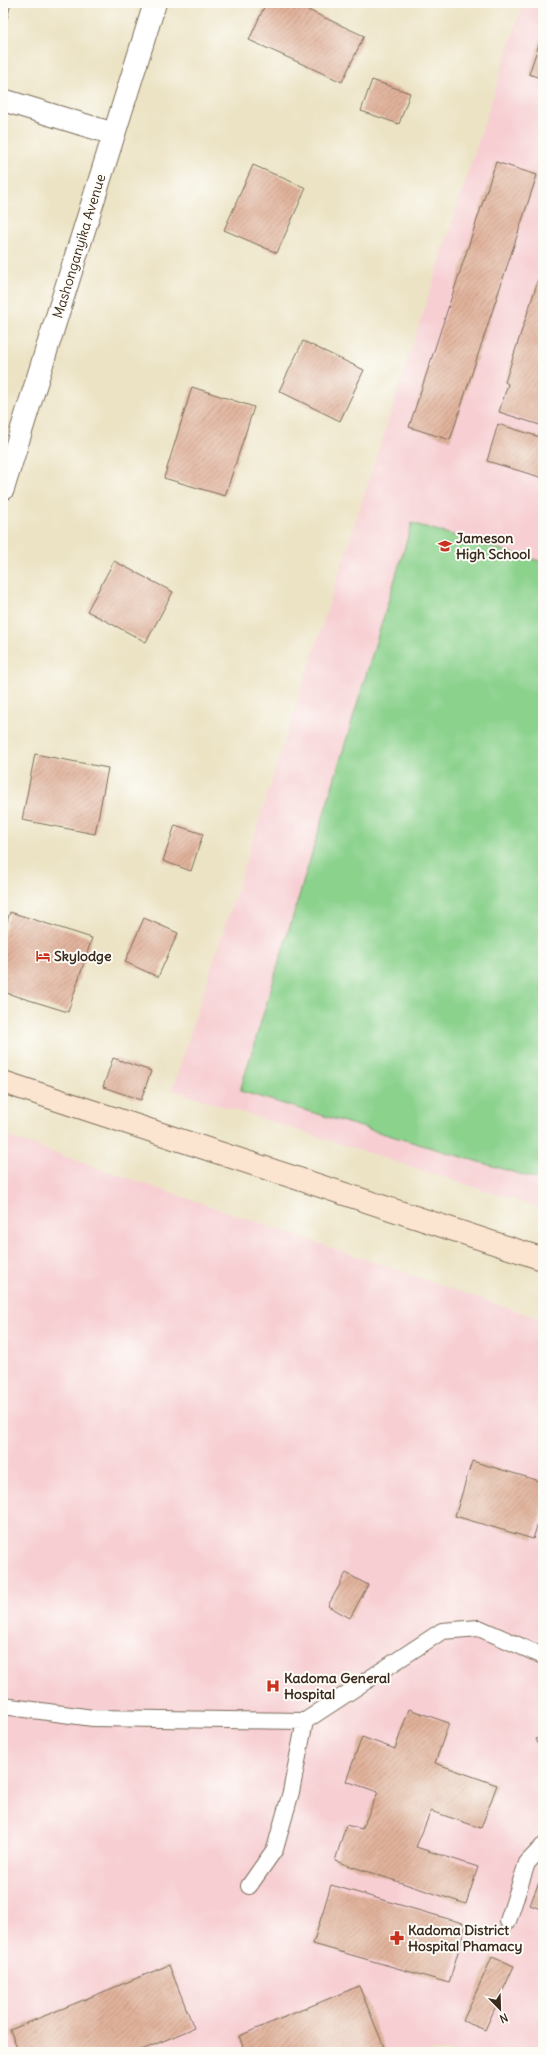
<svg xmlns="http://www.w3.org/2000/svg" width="546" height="2055" font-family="Delius,sans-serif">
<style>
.built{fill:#f7cfd3}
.park{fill:#8bd28d;stroke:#637e56}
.building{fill:url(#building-hatch)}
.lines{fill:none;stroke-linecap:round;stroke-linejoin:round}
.service-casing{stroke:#796b58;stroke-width:18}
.minor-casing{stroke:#796b58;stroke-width:24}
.secondary-casing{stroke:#796b58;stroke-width:24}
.service{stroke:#fff;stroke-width:16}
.minor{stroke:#fff;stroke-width:22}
.secondary{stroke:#fce5d0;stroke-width:22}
.labels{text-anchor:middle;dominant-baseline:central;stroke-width:4;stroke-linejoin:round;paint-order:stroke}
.street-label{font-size:14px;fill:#3b2a1e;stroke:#fdfcf7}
.poi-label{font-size:14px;font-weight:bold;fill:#3b2a1e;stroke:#fdfcf7;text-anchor:start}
</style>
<defs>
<pattern id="building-hatch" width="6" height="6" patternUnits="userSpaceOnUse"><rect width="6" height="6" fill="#e1b29b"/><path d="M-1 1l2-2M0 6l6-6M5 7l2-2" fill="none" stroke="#b8917e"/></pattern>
</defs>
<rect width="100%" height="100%" fill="#fdfcf7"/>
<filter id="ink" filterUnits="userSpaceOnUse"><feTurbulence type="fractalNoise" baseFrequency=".025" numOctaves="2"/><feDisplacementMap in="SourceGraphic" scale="8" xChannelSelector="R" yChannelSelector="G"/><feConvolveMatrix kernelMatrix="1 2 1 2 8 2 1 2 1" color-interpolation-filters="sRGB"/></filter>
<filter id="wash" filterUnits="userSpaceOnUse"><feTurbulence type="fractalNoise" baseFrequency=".012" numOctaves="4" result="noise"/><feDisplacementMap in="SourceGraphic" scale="16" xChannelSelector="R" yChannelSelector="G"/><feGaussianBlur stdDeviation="0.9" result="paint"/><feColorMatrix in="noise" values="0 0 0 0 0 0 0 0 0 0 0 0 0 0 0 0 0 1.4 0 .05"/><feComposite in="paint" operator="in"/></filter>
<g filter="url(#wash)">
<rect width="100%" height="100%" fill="#ece3c4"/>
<path class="built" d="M523 3H543V1209L172 1090Z
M3 1135 543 1320V2052H3Z"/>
<path class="park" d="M412 523 543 562V1181L240 1091Z"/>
<g id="blocks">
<path class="building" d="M3 3H11L7 19 3 18Z
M266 3H293L364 36 342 82 249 40Z
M543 32V79L529 74Z
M372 80 410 93 399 124 361 111Z
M496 162 537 175 450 440 409 427Z
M253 165 306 188 277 253 224 230Z
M543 265V426L499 412 508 384 505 382Z
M303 341 364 370 340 421 279 391Z
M192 387 254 407 225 496 164 478Z
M498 424 543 438V478L487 461Z
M114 561 173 592 146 642 87 611Z
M35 754 108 768 95 834 22 820Z
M175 825 203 834 191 871 163 861Z
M10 912 92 938 68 1012 3 992V935Z
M144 918 178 933 158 977 125 962Z
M113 1058 151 1071 141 1100 103 1087Z
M472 1461 543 1482V1507L533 1539 455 1516Z
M346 1573 368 1585 350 1618 328 1606Z
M409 1709 449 1723 435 1763 497 1785 481 1828 431 1811 416 1847 478 1867 466 1904 335 1861 346 1825 362 1829 378 1792 346 1781 362 1737 395 1749Z
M543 1736V1754L536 1739Z
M543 1872V1910L530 1905Z
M331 1885 466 1924 449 1983 313 1944Z
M492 1957 514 1966 485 2030 463 2021Z
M169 1965 194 2028 137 2052H19L10 2030Z
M359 1986 386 2052H245L239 2036Z"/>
</g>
</g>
<g filter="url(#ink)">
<use href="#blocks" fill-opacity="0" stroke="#796b58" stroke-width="1"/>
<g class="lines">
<defs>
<path id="service" d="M3 1706 93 1718 305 1721
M249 1886 275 1849 291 1792 305 1721 442 1631 479 1628 543 1656
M508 1921 527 1863 543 1846"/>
<path id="minor" d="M3 100 114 134
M3 489 155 3"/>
<path id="secondary" d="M3 1082 543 1259"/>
</defs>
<use href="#service" class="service-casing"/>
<use href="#minor" class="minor-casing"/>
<use href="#secondary" class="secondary-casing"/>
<use href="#service" class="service"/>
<use href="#minor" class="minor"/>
<use href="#secondary" class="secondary"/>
</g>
</g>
<defs>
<symbol id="school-bare" viewBox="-9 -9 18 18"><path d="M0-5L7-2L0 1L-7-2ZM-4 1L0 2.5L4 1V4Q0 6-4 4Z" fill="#c8321e" stroke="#fdfcf7" stroke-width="2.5" paint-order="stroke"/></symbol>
<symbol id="hotel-bare" viewBox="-9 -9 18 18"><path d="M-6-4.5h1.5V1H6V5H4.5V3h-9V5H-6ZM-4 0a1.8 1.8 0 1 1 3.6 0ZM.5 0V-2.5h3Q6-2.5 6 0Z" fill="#c8321e" stroke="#fdfcf7" stroke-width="2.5" paint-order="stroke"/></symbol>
<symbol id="hospital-bare" viewBox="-9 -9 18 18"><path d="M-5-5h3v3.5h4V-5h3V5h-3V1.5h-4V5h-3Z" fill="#c8321e" stroke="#fdfcf7" stroke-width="2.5" paint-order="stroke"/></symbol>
<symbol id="pharmacy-bare" viewBox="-9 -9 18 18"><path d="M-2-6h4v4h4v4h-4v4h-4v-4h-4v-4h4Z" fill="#c8321e" stroke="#fdfcf7" stroke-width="2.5" paint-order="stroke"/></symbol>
</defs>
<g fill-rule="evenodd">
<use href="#school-bare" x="435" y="536" width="20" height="20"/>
<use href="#hotel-bare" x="33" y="946" width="20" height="20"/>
<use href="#hospital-bare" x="263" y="1676" width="20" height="20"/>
<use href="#pharmacy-bare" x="387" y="1928" width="20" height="20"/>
</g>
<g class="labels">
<g class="street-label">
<text transform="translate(79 246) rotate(-73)">Mashonganyika Avenue</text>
</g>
<g class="poi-label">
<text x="456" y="538">Jameson<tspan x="456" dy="16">High School</tspan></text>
<text x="54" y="956">Skylodge</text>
<text x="284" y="1678">Kadoma General<tspan x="284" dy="16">Hospital</tspan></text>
<text x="408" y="1930">Kadoma District<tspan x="408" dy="16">Hospital Phamacy</tspan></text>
</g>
</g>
<rect width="546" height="2055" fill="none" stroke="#fdfcf7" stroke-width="16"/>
<g transform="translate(500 2009) rotate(157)" stroke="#fdfcf7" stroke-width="3" paint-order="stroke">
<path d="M0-3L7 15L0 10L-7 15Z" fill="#3b2a1e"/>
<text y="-6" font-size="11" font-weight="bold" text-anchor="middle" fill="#3b2a1e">N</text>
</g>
</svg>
